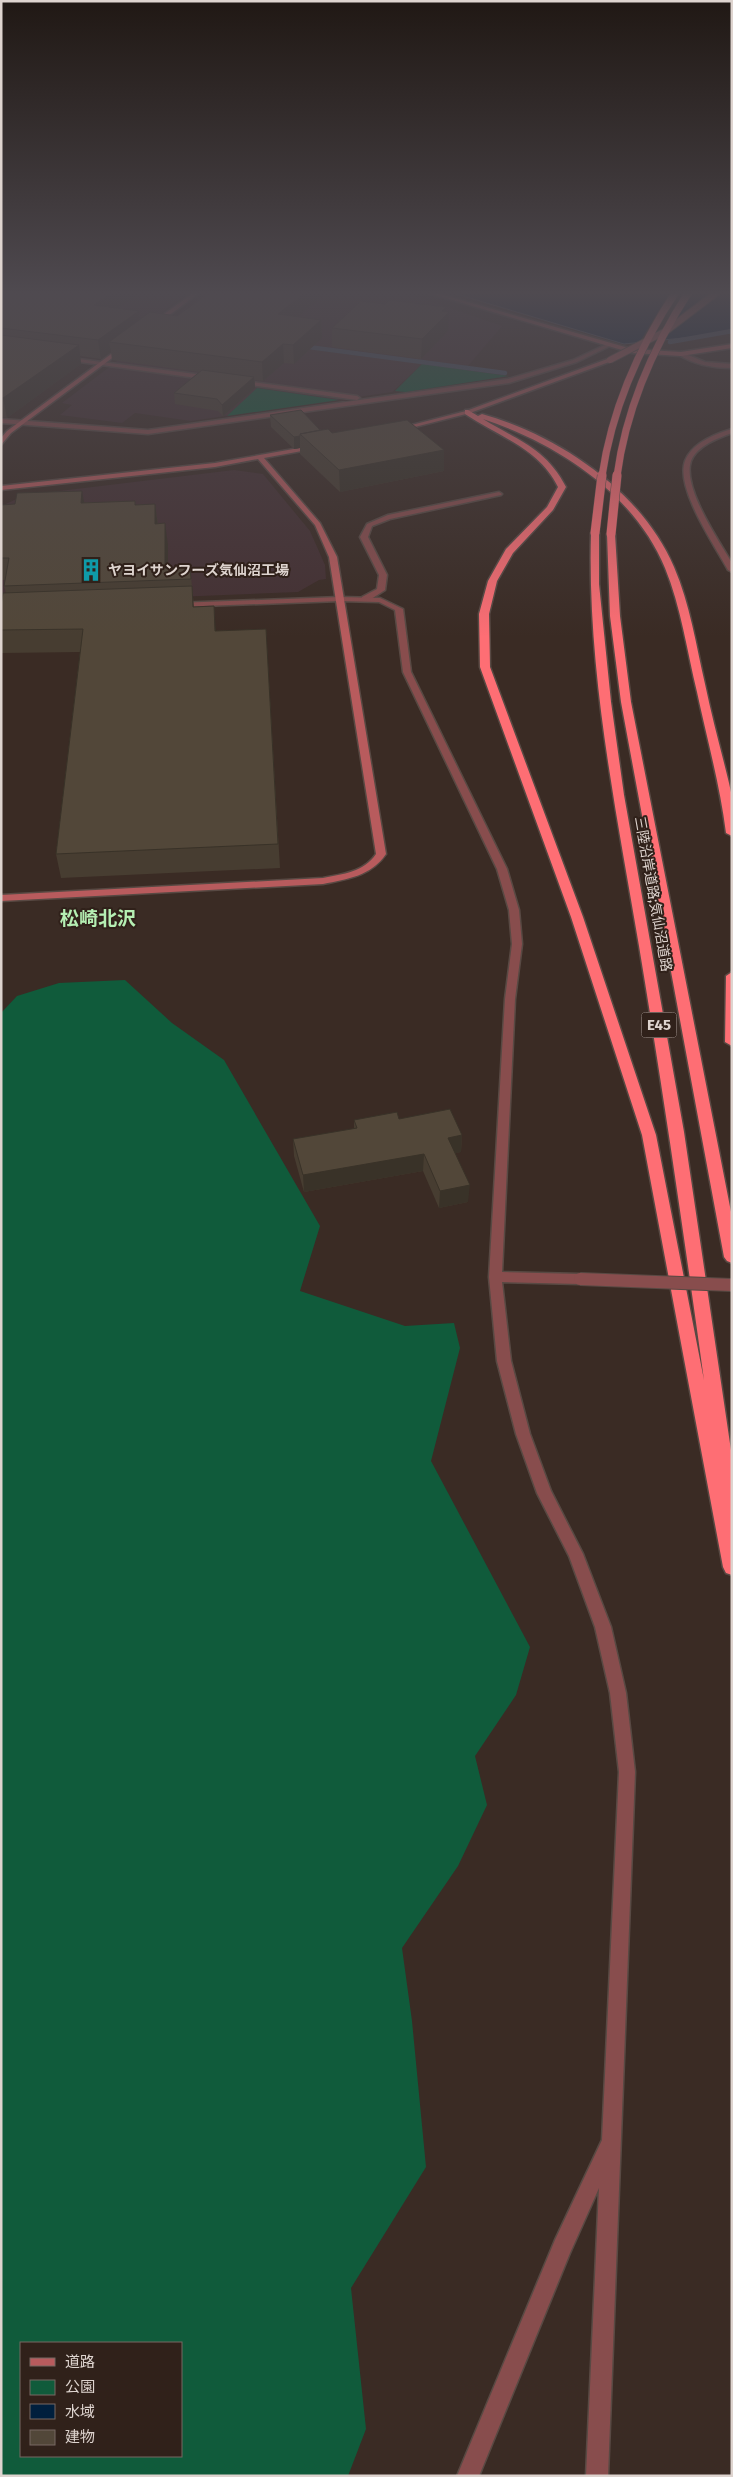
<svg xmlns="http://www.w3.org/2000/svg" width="733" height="2477" font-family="'Fira Sans','Noto Sans JP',sans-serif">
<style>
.industrial{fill:#443032}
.green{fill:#105b3b;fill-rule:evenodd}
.water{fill:#001f3d;stroke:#435569}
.pier{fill:#3a2b24}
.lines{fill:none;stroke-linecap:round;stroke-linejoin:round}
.stream{stroke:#435569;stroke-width:4.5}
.lane-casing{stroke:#584943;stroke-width:3}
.street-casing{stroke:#584943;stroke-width:3}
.secondary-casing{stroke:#584943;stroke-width:3}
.highway-casing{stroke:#584943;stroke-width:3}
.lane{fill:#884d4d;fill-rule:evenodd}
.street{fill:#884d4d;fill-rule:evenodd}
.secondary{fill:#b85b5d;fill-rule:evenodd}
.highway{fill:#fe6e74;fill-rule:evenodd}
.street-bridge-casing{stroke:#584943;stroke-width:14;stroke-linecap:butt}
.secondary-bridge-casing{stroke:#584943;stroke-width:8;stroke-linecap:butt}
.highway-bridge-far1-casing{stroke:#584943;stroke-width:8;stroke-linecap:butt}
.highway-bridge-casing{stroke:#584943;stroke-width:10;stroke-linecap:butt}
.street-bridge{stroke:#884d4d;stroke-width:12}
.secondary-bridge{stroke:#b85b5d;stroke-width:6}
.highway-bridge-far1{stroke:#fe6e74;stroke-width:7}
.highway-bridge{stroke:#fe6e74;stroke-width:9}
.wall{fill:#473d31}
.shaded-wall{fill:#393228}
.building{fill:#524739;stroke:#393228}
.labels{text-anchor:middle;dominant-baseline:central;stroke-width:4;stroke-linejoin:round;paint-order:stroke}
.far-poi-label{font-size:14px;font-weight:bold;fill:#ded4cf;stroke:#30211a;text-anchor:start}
.far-street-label{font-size:14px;fill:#ded4cf;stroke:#30211a}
.shield{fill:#30211a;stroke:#aa9e99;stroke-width:1}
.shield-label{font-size:15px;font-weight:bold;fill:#ded4cf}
.quarter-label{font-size:19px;font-weight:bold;fill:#b5efb3;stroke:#30211a}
</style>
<rect width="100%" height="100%" fill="#3a2b24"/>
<path class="industrial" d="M1 290H192L149 322Z
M209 290H398L502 326 468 366 164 325Z
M158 330 422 364 392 392 191 421 135 413 122 423 60 415 72 405 62 403Z
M234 470 263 474 310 531 325 565 326 579 319 580 298 592 1 604V506L26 495Z"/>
<path class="green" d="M422 364 509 376 406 392 395 391Z
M257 388 339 400 227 416Z
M125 980 172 1023 224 1060 320 1226 300 1291 405 1326 454 1323 460 1348 431 1461 530 1647 516 1695 475 1756 487 1805 458 1866 402 1948 412 2021 426 2167 351 2288 366 2429 348 2476H1V1013L17 996 59 983ZM21 2343H181V2456H21Z"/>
<path class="water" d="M443 290H732V333L624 344Z"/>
<path class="pier" d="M671 290H694L663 342 638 345Z"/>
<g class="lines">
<path class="stream" d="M670 342 732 331
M301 346 505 373"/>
<defs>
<path id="lane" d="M499 492 502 494 501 495 390 519 372 526 368 537 387 575 385 590 368 601H362V597L377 589 379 575 360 537 367 524 388 515Z"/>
<path id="street" d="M607 344 612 345 577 362 509 383 148 434 1 423V419L148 430 508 379 573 360Z
M681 352 705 362 732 364V368C713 368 695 365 679 355Z
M63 357 211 376 214 378 211 380 65 360Z
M238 380 357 396 360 398 357 400 236 383Z
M732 429V433C718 438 697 446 691 461 682 487 719 541 732 563V572L728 570C715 546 675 488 685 461 692 443 715 434 732 429Z
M340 597 380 598 403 609 411 672 507 869 519 910 522 944 515 999 502 1272 580 1274 585 1275 586 1279 585 1283 580 1284 502 1282 511 1361 530 1434 551 1491 583 1554 611 1627 626 1693 635 1772 608 2476H586L599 2188 570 2253 479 2476H457L555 2240 602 2140 619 1772 610 1693 595 1627 569 1556 537 1493 516 1434 497 1361 489 1277 505 999 512 944 509 910 497 869 403 672 395 610 379 602 340 601 176 607 172 605 176 603Z"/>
<path id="secondary" d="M197 290H203L156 325H152V323Z
M418 290H426L632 349 681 352 732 344V348L681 356 632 353Z
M122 346 127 347 11 433 1 445V438L7 431Z
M610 358 612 361 470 413 399 431 396 429 466 411Z
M316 445 318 448 264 458 320 523 337 557 386 854C371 876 348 879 323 884L1 901V895L323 878C343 874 364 872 376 854L329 557 315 525 258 459 215 467 1 490V486L215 463Z"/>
<path id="highway" d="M468 410 478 416 482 414C559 435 642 492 674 567 690 604 696 645 705 684 712 718 721 750 729 783L732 797V836L726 833C720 785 707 739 697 692 687 651 681 607 665 568 634 493 556 443 483 419 517 440 546 448 566 487L553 510 513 553 497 581 489 614 490 667 583 917 656 1135 704 1380C684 1235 663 1090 639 946 616 810 587 671 591 533L595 530 599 533V584L611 702 624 795 684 1132 732 1457V1575L726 1573 723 1567 642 1135 571 917 480 667 479 614 488 581 506 549 547 507 558 487C539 448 499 437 465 414V410Z
M611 531 615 534 620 616 631 702 732 1217V1263L727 1261 724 1257 621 702 610 616 607 534Z
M732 972V1046L725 1042 726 976Z"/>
</defs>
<use href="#lane" class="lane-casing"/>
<use href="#street" class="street-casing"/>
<use href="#secondary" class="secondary-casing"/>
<use href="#highway" class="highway-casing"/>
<use href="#lane" class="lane"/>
<use href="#street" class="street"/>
<use href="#secondary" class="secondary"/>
<use href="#highway" class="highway"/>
<defs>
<path id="street-bridge" d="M580 1279 732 1285"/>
<path id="secondary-bridge" d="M610 360 666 331 720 290"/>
<path id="highway-bridge-far1" d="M602 476C612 408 639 347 677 290
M617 476C626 408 653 347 690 290"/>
<path id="highway-bridge" d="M595 533 602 475
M611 534 617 475"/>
</defs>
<use href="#street-bridge" class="street-bridge-casing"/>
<use href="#secondary-bridge" class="secondary-bridge-casing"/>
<use href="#highway-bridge-far1" class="highway-bridge-far1-casing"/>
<use href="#highway-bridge" class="highway-bridge-casing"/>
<use href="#street-bridge" class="street-bridge"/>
<use href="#secondary-bridge" class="secondary-bridge"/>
<use href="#highway-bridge-far1" class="highway-bridge-far1"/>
<use href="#highway-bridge" class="highway-bridge"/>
</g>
<path class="wall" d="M1 290H144L118 308 139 311 140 319 177 316 213 290H208H326V293L298 317 321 320 322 338 294 364 284 363 263 381 255 380V388L223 416 218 411 175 404 174 393 199 372 112 360 111 352 101 359 80 356 81 364 7 418 1 417Z
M446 312 448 331 421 359 332 347V328Z
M270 415 332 433 444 450V471L340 492 300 454V448L294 449 271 427Z
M135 501V505L155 504 158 524 168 545V568L190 567 194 607 216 631 266 629 280 868 61 878 56 854 80 652 2 653 1 648V605L6 593 4 586 5 580H1V505Z
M399 1119 462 1135 461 1152 455 1153 468 1202 439 1208 423 1171 304 1192 294 1156 293 1139 354 1129V1120Z"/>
<path class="shaded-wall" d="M116 290H144L96 323 94 305Z
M309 290H326V293L279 333 278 314Z
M446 307V315L449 312 448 331 421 359 422 339 442 311Z
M139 311 141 329 109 342 111 352 101 359 98 340Z
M321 320 322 338 294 364 293 345Z
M283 344 284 363 263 381 262 362Z
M79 345 81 364 7 418 3 398Z
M254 377 255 388 223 416 222 405Z
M300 436V448L294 449V437Z
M444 450V471L340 492 339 470Z
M82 491 86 512 81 503Z
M155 504 158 526 155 524Z
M165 523 168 545V579L165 568Z
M214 606 216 629 217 654 215 631Z
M462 1135 461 1152 447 1155 448 1138Z
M424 1154 423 1171 304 1192 303 1175Z
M470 1185 468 1202 439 1208 440 1191Z"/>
<path class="building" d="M1 290H116L94 305 139 311 98 340 1 328Z
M213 290H309L278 314 321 320 293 345 283 344 262 362 109 342 150 312 177 316Z
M389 300 446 307 442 311 449 312 422 339 332 328 361 301 385 304Z
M1 335 79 345 3 398H1Z
M202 370 254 377 222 405 217 399 174 393Z
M301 410 320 430 300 434V436L294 437 270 415Z
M407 420 444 450 339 470 300 434 328 429 332 433Z
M82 491 81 503 135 501V505L155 504V524L165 523V568L190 567 191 579 4 586 9 558H1V505L15 504 17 493Z
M192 586 193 607 214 606 215 631 266 629 278 844 56 854 83 629 1 630V605L3 593Z
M450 1109 462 1135 448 1138 470 1185 440 1191 424 1154 303 1175 293 1139 357 1128 354 1120 397 1112 399 1119Z"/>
<linearGradient id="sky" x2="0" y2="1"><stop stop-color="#201814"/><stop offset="0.46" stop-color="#4f4a50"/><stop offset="1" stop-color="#4f4a50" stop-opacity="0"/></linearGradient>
<rect width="733" height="637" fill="url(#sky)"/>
<defs>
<symbol id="building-bare" viewBox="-9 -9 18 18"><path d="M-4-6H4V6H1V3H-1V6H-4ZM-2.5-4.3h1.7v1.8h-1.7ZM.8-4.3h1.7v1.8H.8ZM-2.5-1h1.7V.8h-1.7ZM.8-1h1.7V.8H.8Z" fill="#0f9aa8" stroke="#30211a" stroke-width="2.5" paint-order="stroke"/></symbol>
</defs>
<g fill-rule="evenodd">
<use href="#building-bare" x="75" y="554" width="32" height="32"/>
</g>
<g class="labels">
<g class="far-poi-label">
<text x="108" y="570">ヤヨイサンフーズ気仙沼工場</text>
</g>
<g class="far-street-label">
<text transform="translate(653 894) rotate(80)">三陸沿岸道路;気仙沼道路</text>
</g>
<rect class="shield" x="641.5" y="1012.5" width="35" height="25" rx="4"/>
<g class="shield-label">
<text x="659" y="1025">E45</text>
</g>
<g class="quarter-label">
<text x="98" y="918">松崎北沢</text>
</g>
</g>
<rect width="733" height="2477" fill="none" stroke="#ded4cf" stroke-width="5"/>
<rect x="20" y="2342" width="162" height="115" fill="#30211a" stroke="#766962"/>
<rect x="30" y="2358" width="25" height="8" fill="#b85b5d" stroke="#766962"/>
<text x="65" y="2367" font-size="15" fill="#ded4cf">道路</text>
<rect x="30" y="2380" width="25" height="15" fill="#105b3b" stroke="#766962"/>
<text x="65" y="2392" font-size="15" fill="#ded4cf">公園</text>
<rect x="30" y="2404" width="25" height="15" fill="#001f3d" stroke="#766962"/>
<text x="65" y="2417" font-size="15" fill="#ded4cf">水域</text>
<rect x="30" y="2430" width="25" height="15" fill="#524739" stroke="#766962"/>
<text x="65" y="2442" font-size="15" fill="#ded4cf">建物</text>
</svg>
